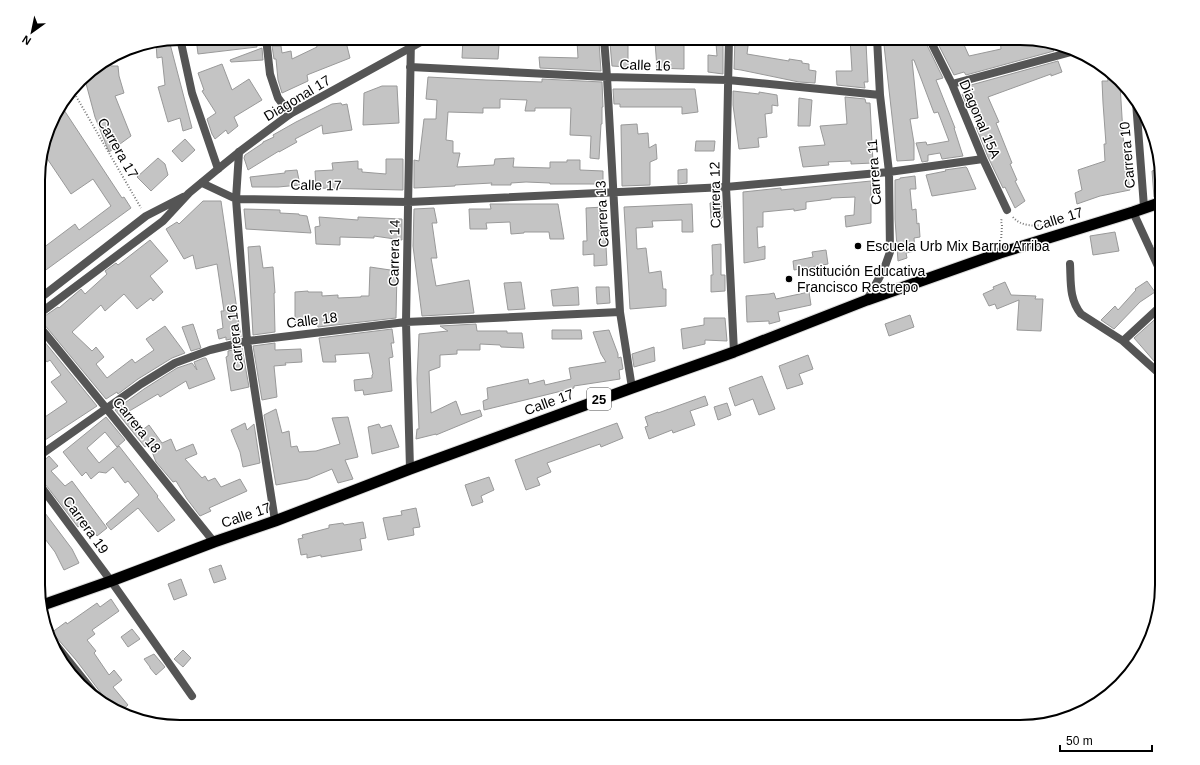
<svg xmlns="http://www.w3.org/2000/svg" width="1200" height="765" font-family="Helvetica,sans-serif">
<style>
.building{fill:#c4c4c4;stroke:#999}
.lines{fill:none;stroke-linecap:round;stroke-linejoin:round}
.trunk-casing{stroke:#dbdbdb;stroke-width:13}
.path{stroke:#777;stroke-width:2;stroke-dasharray:1 2;stroke-linecap:butt}
.minor{stroke:#555;stroke-width:8}
.tertiary{stroke:#555;stroke-width:8}
.trunk{stroke:#000;stroke-width:11}
.poi-dot{fill:#000;stroke:#fff;stroke-width:1.5}
.labels{text-anchor:middle;dominant-baseline:central;stroke-width:3;stroke-linejoin:round;paint-order:stroke}
.shield{fill:#fff;stroke:#4c4c4c;stroke-width:1}
.shield-label{font-size:13px;font-weight:bold;fill:#000}
.street-label{font-size:14px;fill:#000;stroke:#fff}
.poi-label{font-size:14px;fill:#000;stroke:#fff;text-anchor:start}
.rim{fill:none;stroke:#000;stroke-width:2}
</style>
<rect width="100%" height="100%" fill="#fff"/>
<path class="building" d="M196 38H256L257 47 198 54Z
M332 38H345L350 58 307 75 308 81 282 93 278 80 276 59H274L272 46H281L282 53 291 51 292 59 317 47 316 43Z
M463 38H477V45H499L498 59 462 58Z
M735 38H749L747 54 789 61V59L802 61V63L809 64V70L816 71 815 83 799 82 741 70 734 69Z
M850 38H863V43H866L868 82H864L865 88 837 85 836 71H852Z
M935 38H961L969 56 1001 49 1000 38H1020L1057 43 1065 47 1053 50 1054 51 966 75 964 72 954 75Z
M924 39 943 78 936 80 955 128H954L963 156 942 159 940 153 928 155V161L922 162 916 143 926 142 927 145 949 141 938 112 934 113 914 60H912L918 118 910 119 914 143V160L897 161 884 45Z
M169 40 192 128 183 131 180 118 168 122 158 87 165 85 162 57 157 58 156 43Z
M577 41 599 42 601 71 540 68 539 57 578 58Z
M615 42 628 43V67L612 66 610 43Z
M655 42 684 45V69L657 68Z
M716 43 723 44V74L708 72V55L717 56Z
M262 48 263 60 231 62 230 60Z
M1058 61 1062 72 1051 76V74L988 97 999 122 996 123 1012 163 1010 164 1017 180 1015 181 1025 201 1015 208 1005 187 1003 188 988 157 976 127 978 126 968 105 967 106 962 94 974 89 971 85Z
M110 64 111 66H118L119 76 124 93 115 96 131 136 109 152 95 117 84 76 86 73 100 65Z
M222 64 232 90 249 79 262 100 234 117 238 126 228 134 226 130 215 139 212 134 207 119 216 113 202 91 204 90 198 73Z
M1107 71 1120 84 1124 150 1130 190 1100 196 1077 204 1075 193 1082 190 1078 170 1105 161 1104 144H1106L1103 103 1102 81H1108Z
M428 77 486 80 542 82V79L602 82 603 107H602V124H601L599 159 590 158 591 136 570 135 571 108H535V111H525L527 100 500 99V108H483V113L448 112 446 140 453 141V153H460L457 167 494 165 495 159 514 158 513 167 550 168V162H567V160H580V170L603 171V184H550V183L526 182 511 183V185H491L492 183 455 185V186L414 188V160L419 161 424 119H436L437 100 426 99Z
M382 86H397L399 123 363 125 364 93Z
M613 89H695L698 112 682 114V107H620V104H614Z
M733 91 759 94V92L777 95 778 106 772 105V113L765 114 767 137 758 138 759 147 739 149 733 105Z
M845 97 865 99 866 103H870L873 163 851 164V161L828 162 829 165 803 167 799 147 825 145 820 126 847 124Z
M799 98 812 100 810 126H798Z
M341 103 342 105 347 104 352 130 323 134 322 125 295 139 297 142 279 152V151L248 170 244 158 245 155 263 143V142L274 137 273 135 296 122 332 104Z
M64 110 122 198 124 197 131 208 39 275V251L75 224 79 230 111 206 93 179 71 194 42 151 53 118Z
M637 124 638 134 648 133 649 148 656 144 657 159 650 162V185L622 186 621 125Z
M185 139 195 150 182 162 172 151Z
M696 141H715L714 151H695Z
M158 158 165 164 168 175 151 191 137 177Z
M386 159H403V190L316 188 315 171 333 170 332 163 358 161V169H362V172L386 174Z
M966 167 967 168 976 189 932 196 926 175 946 171 945 170Z
M1161 168 1162 195 1154 197 1152 171Z
M687 169V183L678 184V170Z
M297 170 300 185 278 187H252L250 177 285 173V171Z
M915 176 916 189H910L912 210 916 209 917 224 919 223 920 237 914 238 915 251 906 253 907 258 898 261 895 219V180L900 179V178Z
M871 181V223L846 227 845 216 854 215 855 197 831 198V199L806 202V209L794 211V209L763 212V227H757L758 248 765 246V259L744 263 743 192 781 188V190Z
M203 201H221L241 337 226 340V337L219 339 217 330 223 328 221 311H224L217 264 196 269 193 255 184 259 166 229 177 222 179 224Z
M721 202 722 218 711 219 710 203Z
M490 204H558L564 239H550L549 232H524V233L511 234 510 222 486 223 487 229H470L469 209H491Z
M692 204 693 232H682V220L652 221 653 227 636 228 637 249 646 248 649 273 661 271 663 289H666V306L630 309 624 207Z
M604 207 607 265 594 266V254L583 255V241H587L586 208Z
M434 208 437 223H432L437 258H431L436 286 469 280 474 313 422 316 413 246 414 209Z
M244 209 280 210V213L299 214V215L307 216 311 233 246 229Z
M319 217 358 220V217L402 219V240L374 236V238L340 237V245L316 244 315 227 320 226Z
M1115 232 1119 251 1093 255 1090 236Z
M150 240 168 261 150 276 163 292 153 301 151 298 137 309 124 294 105 311 101 305 72 332 92 351 96 347 104 357 96 364 107 378 132 359 135 363 154 350 146 339 165 326 185 353 172 358 138 379 118 394 117 392 106 399 43 323 39 320 58 307 59 308 81 289 85 294 107 274 105 271 116 263 118 265Z
M1162 241V261L1154 245Z
M721 244V275H725V291L711 292V275H713L712 245Z
M260 246 263 268 273 267 275 293H274L275 332 253 335 248 247Z
M826 250 828 264 794 270 793 261 813 257 812 252Z
M370 267 397 271 396 318 318 327 317 324 295 326V292L308 291V292H322V296L338 295V298L361 297V296H369Z
M1147 281 1155 292 1140 302 1114 329 1101 320 1115 306 1118 310 1136 290 1135 289Z
M521 282 525 309 508 310 504 283Z
M1005 282 1011 295 1036 296 1035 299H1043L1041 331 1017 330 1019 300 997 309 995 304 989 306 983 294 994 289 993 287Z
M578 287 579 305 553 306 551 290Z
M596 287H609L610 303 597 304Z
M809 292 811 305 778 312 780 321 769 324V321L747 322 746 296 769 294 774 293 776 299Z
M1162 313V368L1154 361 1134 338Z
M910 315 914 327 889 336 885 324Z
M704 318H725L727 341 705 340V344L683 349 681 329 704 325Z
M193 324 201 348 191 351 182 327Z
M476 324 477 331H507V333H522L524 348 501 347 500 345 480 344V350H457V354L440 355V367L429 371 431 413 456 401 461 415 480 410 482 416 436 435V434L416 439 417 429H419L417 379 419 334 448 331 440 326Z
M392 329 394 343H391L393 357 389 358 392 391 364 395 363 390 355 391 354 380 372 378V375L373 374 369 353 335 355 336 362H323L319 338Z
M552 330H581L582 339H552Z
M609 330 618 354V358L621 357 623 369 619 370 620 379 574 386V388L484 410 483 401 488 399 487 388 528 379 529 384 544 380 545 385 571 379 569 368 606 362 601 354 593 332Z
M39 335 97 406 39 444V421L67 402 51 382 61 375 50 360 47 362 39 352Z
M275 343V350L301 349 302 362 285 363 286 365 274 366 277 397 262 400 253 346Z
M654 347 655 361 634 367 632 354Z
M242 348 249 387 231 391 226 357 228 356V351Z
M808 355 813 369 799 374 803 384 787 389 779 366Z
M204 358H206L215 379 189 389 186 381 160 397 158 394 126 413 141 431 149 425 162 443 171 439 176 451 193 444 197 454 185 459 202 478 205 476 208 481 215 478 221 487 240 479 247 491 209 508 211 511 200 516 187 499 176 481 173 482 156 462 149 444 145 447 115 410 144 389 177 368 192 363 197 370 194 362Z
M762 376 775 409 759 415 753 399 735 406 729 388Z
M705 396 708 405 690 411 695 425 673 433 672 430 649 439 645 427 648 426 645 417 658 412V413Z
M727 403 731 415 718 420 714 407Z
M276 409 282 433 289 431 291 447 297 446 299 452 316 451 340 444 332 418 348 417 358 457 345 460 353 479 338 483 332 469 308 479 276 485 264 415Z
M106 417 125 440 117 447 105 432 87 448 99 463 119 446 158 496 157 497 175 520 158 532 138 508 111 530 106 524 139 495 128 481 125 483 113 467 106 473 99 472 91 479 86 472 82 476 63 452Z
M245 423 247 430 254 424 260 463 243 467 240 452 231 430Z
M617 423 623 438 601 447 600 444 547 463 551 472 537 478 540 485 526 490 515 460Z
M379 424 381 428 391 425 399 447 372 454 368 427Z
M49 456 58 466 51 471 65 486 72 481 107 528 97 536 86 521 78 527 39 476V465Z
M489 477 494 490 481 496 483 502 472 506 465 485Z
M39 505 72 549 79 563 64 570 55 552 39 531Z
M416 508 420 527 413 528 414 535 388 540 383 518 402 515 401 511Z
M363 522 366 538 360 539 362 550 321 557V555L307 558V554L301 555 298 539 303 538 302 535 329 528V525L343 523 344 525Z
M221 565 226 579 214 583 209 569Z
M181 579 187 595 174 600 168 584Z
M111 599 119 611 92 630 95 634 87 640 96 651 94 653 109 675 114 670 122 680 113 687 128 705 120 712 113 709 76 660 56 637 51 633 66 622 67 624 97 603 100 607Z
M132 629 140 639 128 647 121 637Z
M183 650 191 658 183 667 174 659Z
M154 654 165 667 156 675 150 668V667L144 659Z"/>
<g class="lines">
<defs>
<path id="trunk" d="M40 606 111 581 214 542 275 521 410 469 632 388 734 352 867 300 1000 253 1133 212 1162 202"/>
</defs>
<use href="#trunk" class="trunk-casing"/>
<path class="path" d="M73 91 141 208
M1013 217C1021 227 1036 226 1048 225
M1001 241 1002 225 1001 221 1002 218"/>
<path class="minor" d="M180 38 192 93 218 169
M266 38 270 74 278 98 290 114
M604 38 607 77 620 312 632 388
M729 38 726 187 734 352
M929 38 952 84 983 159 1007 210
M410 67 607 77 728 80 880 95
M952 84 1075 51
M1136 102 1144 207
M239 152 236 199 247 341 275 521
M202 183 236 199 409 202 726 187 889 172 983 159
M1133 212 1162 275
M1070 264C1071 282 1069 299 1081 314L1123 341 1162 376
M867 300 884 269 890 252 889 172 880 95 877 38
M39 326 106 408 214 542
M1123 341 1162 305
M39 456 141 384 175 363 210 350 247 341 406 322 620 312
M410 469 406 322 411 38
M39 484 111 581 192 696
M52 640 103 704"/>
<path class="tertiary" d="M39 299 146 216 183 197
M39 314 163 221 189 193 218 169 239 152 290 114 428 38"/>
<use href="#trunk" class="trunk"/>
</g>
<g class="poi-dot">
<circle cx="858" cy="246" r="4"/>
<circle cx="789" cy="279" r="4"/>
</g>
<g class="labels">
<rect class="shield" x="587" y="388" width="24" height="22" rx="3"/>
<g class="shield-label">
<text x="599" y="399">25</text>
</g>
<g class="street-label">
<text transform="translate(645 65) rotate(2)">Calle 16</text>
<text transform="translate(297 98) rotate(-31)">Diagonal 17</text>
<text transform="translate(980 119) rotate(67)">Diagonal 15A</text>
<text transform="translate(118 148) rotate(60)">Carrera 17</text>
<text transform="translate(1127 155) rotate(-95)">Carrera 10</text>
<text transform="translate(874 172) rotate(-94)">Carrera 11</text>
<text transform="translate(316 185) rotate(1)">Calle 17</text>
<text transform="translate(715 195) rotate(-91)">Carrera 12</text>
<text transform="translate(602 214) rotate(-93)">Carrera 13</text>
<text transform="translate(1058 219) rotate(-17)">Calle 17</text>
<text transform="translate(394 253) rotate(-89)">Carrera 14</text>
<text transform="translate(312 320) rotate(-7)">Calle 18</text>
<text transform="translate(235 338) rotate(-96)">Carrera 16</text>
<text transform="translate(549 402) rotate(-20)">Calle 17</text>
<text transform="translate(137 425) rotate(51)">Carrera 18</text>
<text transform="translate(246 515) rotate(-19)">Calle 17</text>
<text transform="translate(86 525) rotate(54)">Carrera 19</text>
</g>
<g class="poi-label">
<text x="866" y="246">Escuela Urb Mix Barrio Arriba</text>
<text x="797" y="271">Institución Educativa<tspan x="797" dy="16">Francisco Restrepo</tspan></text>
</g>
</g>
<path d="M0 0H1200V765H0ZM180 45H1020A135 135 0 0 1 1155 180V585A135 135 0 0 1 1020 720H180A135 135 0 0 1 45 585V180A135 135 0 0 1 180 45Z" fill="#fff" fill-rule="evenodd"/>
<path class="rim" d="M180 45H1020A135 135 0 0 1 1155 180V585A135 135 0 0 1 1020 720H180A135 135 0 0 1 45 585V180A135 135 0 0 1 180 45Z"/>
<g transform="translate(32 32) rotate(213)" stroke="#ffffff" stroke-width="3" paint-order="stroke">
<path d="M0-3L7 15L0 10L-7 15Z" fill="#000000"/>
<text y="-6" font-size="11" font-weight="bold" text-anchor="middle" fill="#000000">N</text>
</g>
<path d="M1060 745v6h92v-6" fill="none" stroke="#000000" stroke-width="2"/>
<text x="1066" y="745" font-size="12" fill="#000000" stroke="#ffffff" stroke-width="3" paint-order="stroke">50 m</text>
</svg>
